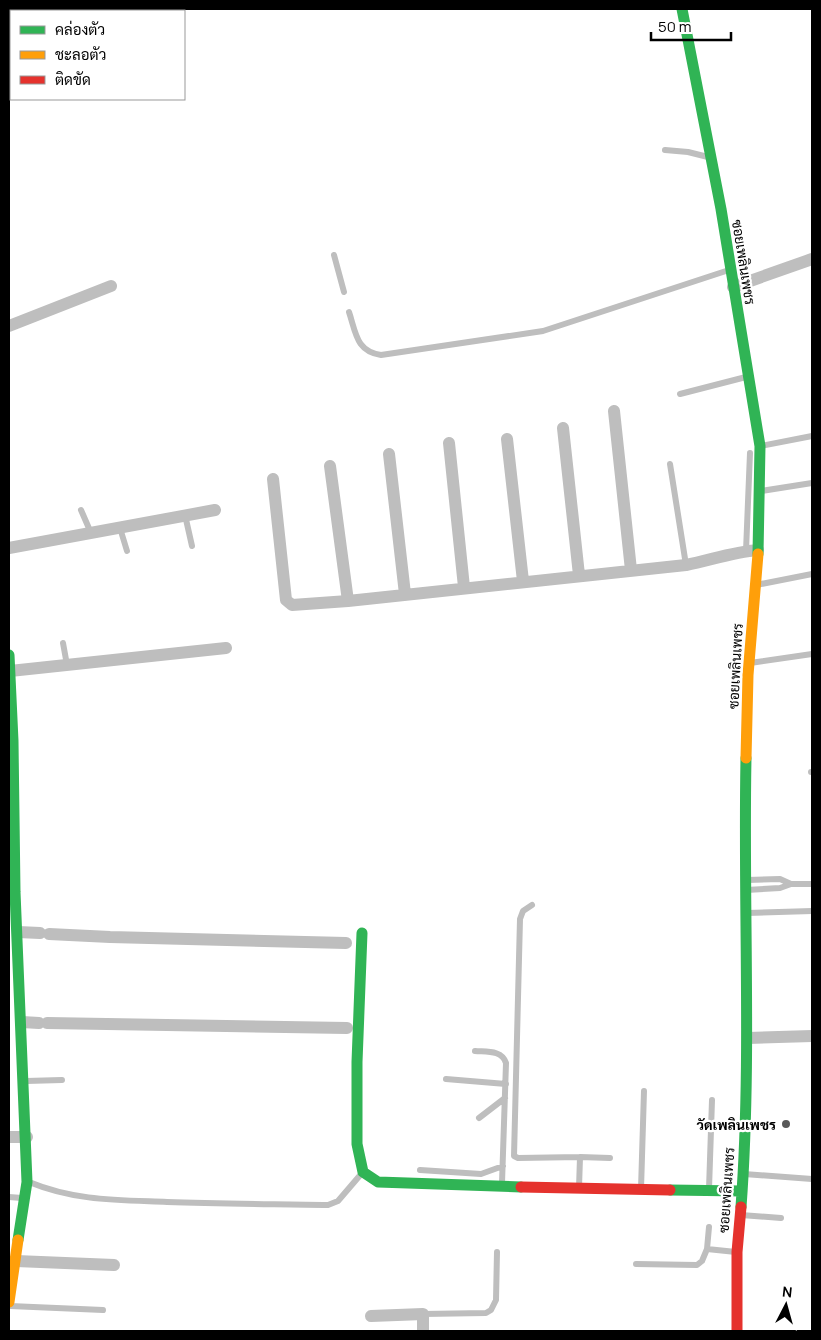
<svg xmlns="http://www.w3.org/2000/svg" width="821" height="1340" font-family="Manrope,Sarabun,sans-serif">
<style>
.lines{fill:none;stroke-linecap:round;stroke-linejoin:round}
.lane{stroke:#bebebe;stroke-width:6}
.street{stroke:#bebebe;stroke-width:12}
.fast{stroke:#30b455;stroke-width:11}
.slow{stroke:#ff9f0a;stroke-width:11}
.jam{stroke:#e5322d;stroke-width:11}
.poi-dot{fill:#595959;stroke:#fff;stroke-width:2}
.labels{text-anchor:middle;dominant-baseline:central;stroke-width:4.5;stroke-linejoin:round;paint-order:stroke}
.street-label{font-size:14px;fill:#000;stroke:#fff}
.poi-label{font-size:14px;font-weight:bold;fill:#000;stroke:#fff;text-anchor:end}
</style>
<rect width="100%" height="100%" fill="#fff"/>
<g class="lines">
<path class="lane" d="M665 150 688 152 708 157
M334 255 344 292
M349 312C356 333 356 351 381 355L543 331 729 270
M680 394 746 377
M761 446 812 436
M670 464 686 565
M761 491 812 483
M81 510 91 533
M185 515 192 546
M120 528 127 551
M746 551 750 453
M756 585 812 574
M63 643 67 665
M750 663 812 654
M811 772H812
M747 880 780 879 791 884H812
M746 890 780 888 791 884
M532 905 523 911 520 919 514 1156 518 1158 580 1157 579 1188
M747 913 812 911
M475 1051C487 1052 502 1050 506 1063L502 1183
M446 1079 506 1084
M26 1081 62 1080
M479 1118 505 1098
M580 1157 610 1158
M420 1170 481 1174 503 1166
M744 1174 812 1179
M29 1182C75 1201 118 1200 167 1202 221 1204 275 1204 328 1205L338 1201 362 1173
M641 1189 644 1091
M709 1189 712 1100
M9 1197 22 1198
M741 1215 781 1218
M707 1249 709 1227
M636 1264 697 1265 702 1261 707 1249 736 1252
M10 1306 103 1310
M423 1314 486 1313 491 1310 496 1300 497 1252"/>
<path class="street" d="M733 287 812 259
M9 326 111 286
M614 411 631 570
M563 428 579 575
M507 439 523 581
M449 443 464 587
M389 454 405 594
M330 466 348 601
M273 479 286 600 292 605 348 601 686 565C711 560 733 552 758 550
M9 548 215 510
M10 671 226 648
M18 932 40 933
M49 934 110 937 346 943
M22 1022 39 1023
M47 1023 347 1028
M748 1038 812 1036
M9 1137H27
M16 1261 114 1265
M371 1316 423 1314V1331"/>
<path class="fast" d="M682 9 721 209 760 446 758 554
M9 655 13 741 15 892 27 1182 18 1240
M362 933 357 1062V1144L363 1172 378 1182 521 1187
M670 1190 742 1191
M741 1207C752 1057 743 908 746 758"/>
<path class="slow" d="M746 758 748 675 758 554
M9 1302 18 1240"/>
<path class="jam" d="M521 1187 670 1190
M737 1331V1252L741 1207"/>
</g>
<circle class="poi-dot" cx="786" cy="1124" r="5"/>
<g class="labels">
<g class="street-label">
<text transform="translate(744 262) rotate(81)">ซอยเพลินเพชร</text>
<text transform="translate(735 666) rotate(-87)">ซอยเพลินเพชร</text>
<text transform="translate(726 1190) rotate(-86)">ซอยเพลินเพชร</text>
</g>
<g class="poi-label">
<text x="776" y="1124">วัดเพลินเพชร</text>
</g>
</g>
<rect width="821" height="1340" fill="none" stroke="#000000" stroke-width="20"/>
<rect x="10" y="10" width="175" height="90" fill="#ffffff" stroke="#999999"/>
<rect x="20" y="26" width="25" height="8" fill="#30b455" stroke="#999999"/>
<text x="55" y="35" font-size="15" fill="#000000">คล่องตัว</text>
<rect x="20" y="51" width="25" height="8" fill="#ff9f0a" stroke="#999999"/>
<text x="55" y="60" font-size="15" fill="#000000">ชะลอตัว</text>
<rect x="20" y="76" width="25" height="8" fill="#e5322d" stroke="#999999"/>
<text x="55" y="85" font-size="15" fill="#000000">ติดขัด</text>
<g transform="translate(786 1305) rotate(6)" stroke="#ffffff" stroke-width="4" paint-order="stroke">
<path d="M0-4L9 19L0 12L-9 19Z" fill="#000000"/>
<text y="-8" font-size="14" font-weight="bold" text-anchor="middle" fill="#000000">N</text>
</g>
<path d="M651 32v8h80v-8" fill="none" stroke="#000000" stroke-width="2.5"/>
<text x="658" y="32" font-size="15" fill="#000000" stroke="#ffffff" stroke-width="4" paint-order="stroke">50 m</text>
</svg>
